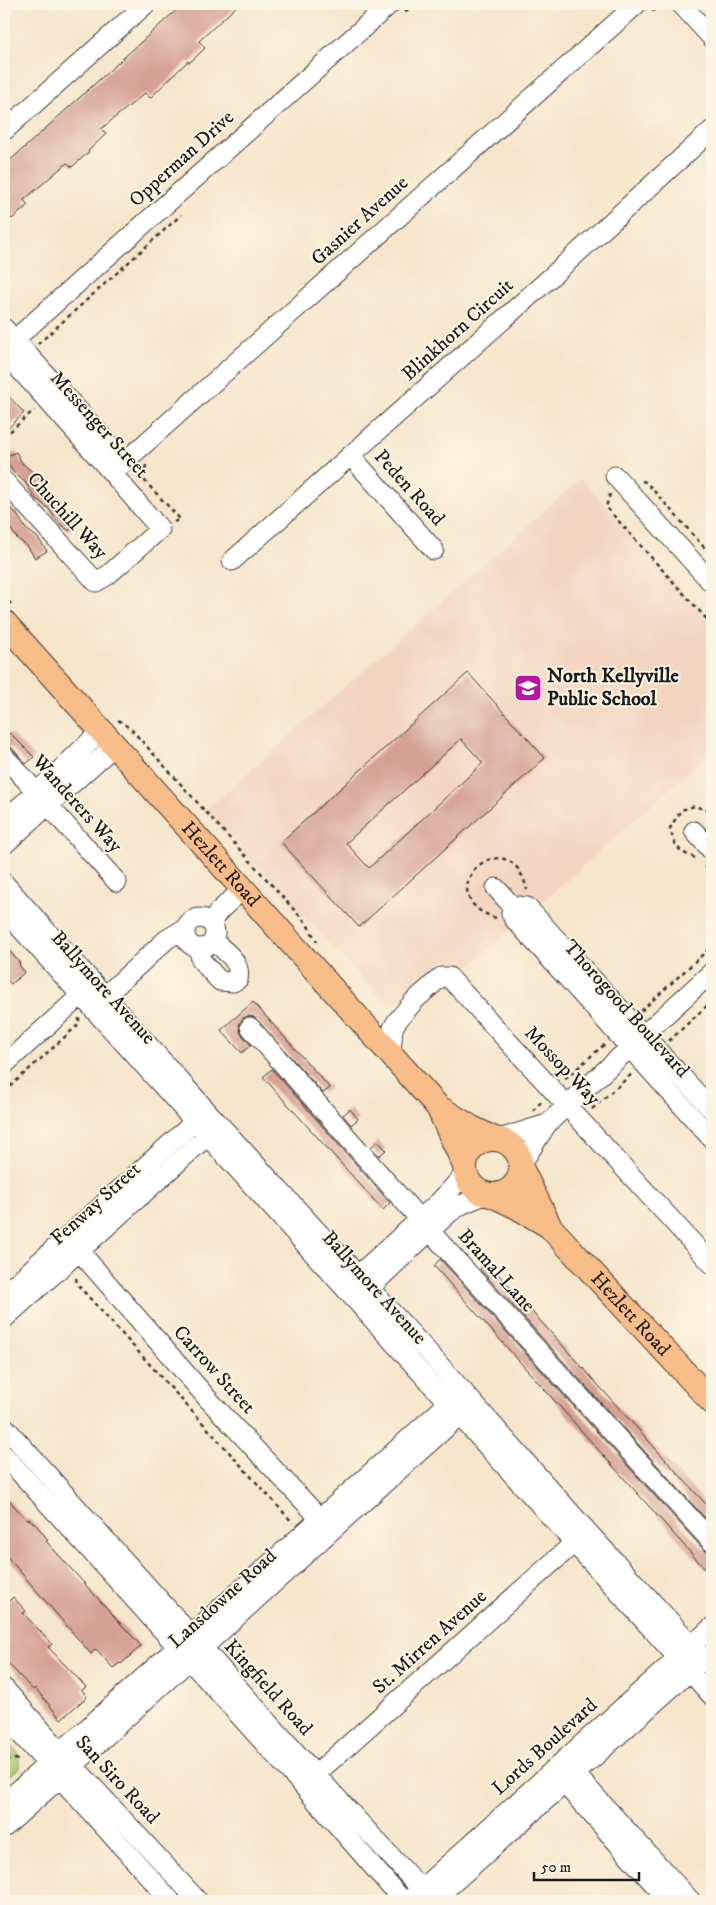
<svg xmlns="http://www.w3.org/2000/svg" width="716" height="1905" font-family="'IM FELL DW Pica',serif">
<style>
.built{fill:#f3d4bf}
.green{fill:#aac46a;stroke:#637043}
.building{fill:#d5a192;fill-rule:evenodd}
.lines{fill:none;stroke-linecap:round;stroke-linejoin:round}
.minor-casing{stroke:#3d3a36;stroke-width:21}
.major-casing{stroke:#3d3a36;stroke-width:26}
.path{stroke:#3d3a36;stroke-width:2.5;stroke-dasharray:4 4;stroke-linecap:butt}
.minor{stroke:#fff;stroke-width:19}
.major{stroke:#f8bd88;stroke-width:24}
.labels{text-anchor:middle;dominant-baseline:central;stroke-width:4;stroke-linejoin:round;paint-order:stroke}
.street-label{font-size:20px;fill:#1c1c1c;stroke:#fcf5e5}
.poi-label{font-size:20px;font-weight:bold;fill:#1c1c1c;stroke:#fcf5e5;text-anchor:start}
</style>
<rect width="100%" height="100%" fill="#fcf5e5"/>
<filter id="ink" filterUnits="userSpaceOnUse"><feTurbulence type="fractalNoise" baseFrequency=".02" numOctaves="2"/><feDisplacementMap in="SourceGraphic" scale="10" xChannelSelector="R" yChannelSelector="G"/><feConvolveMatrix kernelMatrix="1 2 1 2 8 2 1 2 1" color-interpolation-filters="sRGB"/></filter>
<filter id="wash" filterUnits="userSpaceOnUse"><feTurbulence type="fractalNoise" baseFrequency=".0096" numOctaves="4" result="noise"/><feDisplacementMap in="SourceGraphic" scale="20" xChannelSelector="R" yChannelSelector="G"/><feGaussianBlur stdDeviation="1.12" result="paint"/><feColorMatrix in="noise" values="0 0 0 0 0 0 0 0 0 0 0 0 0 0 0 0 0 1.4 0 .05"/><feComposite in="paint" operator="in"/></filter>
<g filter="url(#wash)">
<rect width="100%" height="100%" fill="#f5e5ca"/>
<path class="built" d="M581 478 712 625V751L461 974 445 959 390 1009 206 810Z"/>
<path class="green" d="M4 1737 19 1754V1768L4 1781Z"/>
<g id="blocks">
<path class="building" d="M183 4H239L199 41 205 48 198 55 189 63 188 61 150 98 145 93 101 129 106 134 88 151 89 152 72 167 67 163 47 180 24 200 28 205 12 219 4 210V166Z
M4 391 24 413 4 432Z
M16 452 22 463 36 475 45 488 60 501 67 513 77 521 69 531 57 521 49 509 34 497 26 483 12 471 4 458Z
M4 503 16 513 26 529 38 538 47 551 35 558 28 547 17 538 4 520Z
M468 673 545 758 359 927 281 842ZM461 739 483 763 369 868 346 843Z
M10 733 34 757 26 764 12 748 4 745V738Z
M4 945 19 962 20 967 25 972 11 984 4 976Z
M253 1002 330 1088 323 1093 254 1017 248 1016 243 1018 239 1024 241 1034 251 1045 242 1053 221 1030Z
M272 1069 390 1203 383 1210 263 1077Z
M350 1109 358 1119 351 1125 343 1115Z
M378 1141 386 1150 379 1156 371 1147Z
M440 1259 704 1550 712 1553V1565L706 1570 434 1266Z
M487 1262 712 1511V1526L480 1269Z
M4 1495 27 1520 29 1519 37 1526 48 1540 46 1541 141 1646 121 1664 120 1663 113 1668 96 1649 91 1654 4 1553Z
M13 1597 26 1611 23 1613 52 1644 48 1647 86 1687 82 1690 87 1697 61 1719 35 1688 33 1690 4 1659V1606Z"/>
</g>
</g>
<g filter="url(#ink)">
<use href="#blocks" fill-opacity="0" stroke="#3d3a36" stroke-width="1"/>
<g class="lines">
<defs>
<path id="minor" d="M681 4 712 38
M4 131 146 4
M4 328 124 461
M4 349 390 4
M4 352 112 473 160 529 108 575 96 582 4 481
M351 456 434 550
M112 473 637 4
M615 476 712 583
M232 561 551 277 712 130
M4 756 117 882
M4 820 37 792 101 731
M694 831 712 851
M4 845 114 746
M4 883 207 1111 429 1353 587 1531 712 1667
M496 888 514 908
M4 910 712 1696
M185 933a15 15 0 1 1 30 0a15 15 0 1 1-30 0Z
M211 923 219 911 243 889
M199 948 201 960 217 978 220 981 233 982 238 979C242 962 225 951 213 941
M105 996 167 939 186 928
M250 1027 438 1240 712 1542
M391 1053 393 1028 397 1021 414 1001 441 977H449L712 1264
M4 1065 89 988
M712 1110 527 907 519 906 514 908 511 913 514 919 712 1139
M499 1139 547 1124
M522 1163 547 1124 712 972
M67 1237 208 1399 327 1526
M348 1284 440 1201 466 1173
M4 1294 203 1114
M360 1297 449 1213 463 1204 486 1194
M4 1319 215 1129
M4 1426 316 1775 432 1901
M4 1455 303 1786 403 1901
M4 1688 61 1752 198 1901
M4 1716 171 1901
M567 1765 691 1901
M555 1773 669 1901
M307 1782 583 1535
M4 1803 456 1396
M4 1828 60 1778 331 1531 467 1409
M412 1897 712 1627
M433 1901 698 1664"/>
<g id="major">
<path id="s1" d="M4 622 438 1107 465 1166"/>
<path d="M438 1107 472 1128 492 1138"/>
<circle cx="493" cy="1167" r="28"/>
<path id="s2" d="M522 1170 550 1227 712 1402"/>
<path d="M492 1195 517 1207 549 1226"/>
</g>
</defs>
<use href="#minor" class="minor-casing"/>
<use href="#major" class="major-casing"/>
<path class="path" d="M661 4 660 8 667 9
M709 4 712 8
M162 8 166 4
M652 11 660 8
M405 12 414 4
M4 152 10 146
M38 344 181 215
M4 437 34 410
M146 465 143 479 180 519 174 522
M642 481 646 482 712 556
M610 494 606 507 712 625
M4 596 11 604
M118 720 131 729 307 924 317 942
M695 858C677 851 675 846 670 828L681 810 695 806 712 812
M705 866 712 874
M496 918C423 895 509 814 527 890
M641 1011 712 946
M669 1041 712 1001
M565 1079 606 1043
M4 1092 79 1024V1018
M592 1109 633 1073
M533 1111 541 1102
M76 1278 77 1284 293 1523
M4 1751 5 1758 22 1760"/>
<use href="#minor" class="minor"/>
<use href="#major" class="major"/>
</g>
</g>
<defs>
<symbol id="school-square" viewBox="-11 -11 22 22"><rect x="-9" y="-9" width="18" height="18" rx="4" fill="#b5179e" stroke="#fcf5e5"/><path d="M0-5L7-2L0 1L-7-2ZM-4 1L0 2.5L4 1V4Q0 6-4 4Z" fill="#fff"/></symbol>
</defs>
<g fill-rule="evenodd">
<use href="#school-square" x="512" y="672" width="32" height="32"/>
</g>
<g class="labels">
<g class="street-label">
<text transform="translate(182 159) rotate(-42)">Opperman Drive</text>
<text transform="translate(360 221) rotate(-42)">Gasnier Avenue</text>
<text transform="translate(458 330) rotate(-42)">Blinkhorn Circuit</text>
<text transform="translate(99 425) rotate(48)">Messenger Street</text>
<text transform="translate(409 488) rotate(48)">Peden Road</text>
<text transform="translate(67 516) rotate(48)">Chuchill Way</text>
<text transform="translate(77 804) rotate(48)">Wanderers Way</text>
<text stroke="none"><textPath href="#s1" startOffset="325">Hezlett Road</textPath></text>
<text transform="translate(103 988) rotate(48)">Ballymore Avenue</text>
<text transform="translate(626 1009) rotate(48)">Thorogood Boulevard</text>
<text transform="translate(562 1066) rotate(47)">Mossop Way</text>
<text transform="translate(96 1204) rotate(-42)">Fenway Street</text>
<text transform="translate(496 1271) rotate(48)">Bramal Lane</text>
<text transform="translate(374 1288) rotate(48)">Ballymore Avenue</text>
<text stroke="none"><textPath href="#s2" startOffset="182">Hezlett Road</textPath></text>
<text transform="translate(214 1370) rotate(48)">Carrow Street</text>
<text transform="translate(223 1599) rotate(-42)">Lansdowne Road</text>
<text transform="translate(430 1642) rotate(-42)">St. Mirren Avenue</text>
<text transform="translate(268 1688) rotate(48)">Kingfield Road</text>
<text transform="translate(545 1747) rotate(-42)">Lords Boulevard</text>
<text transform="translate(117 1780) rotate(47)">San Siro Road</text>
</g>
<g class="poi-label">
<text x="547" y="676">North Kellyville<tspan x="547" dy="23">Public School</tspan></text>
</g>
</g>
<rect width="716" height="1905" fill="none" stroke="#fcf5e5" stroke-width="20"/>
<path d="M534 1872v8h105v-8" fill="none" stroke="#1c1c1c" stroke-width="2.5"/>
<text x="541" y="1872" font-size="15" fill="#1c1c1c" stroke="#fcf5e5" stroke-width="4" paint-order="stroke">50 m</text>
</svg>
